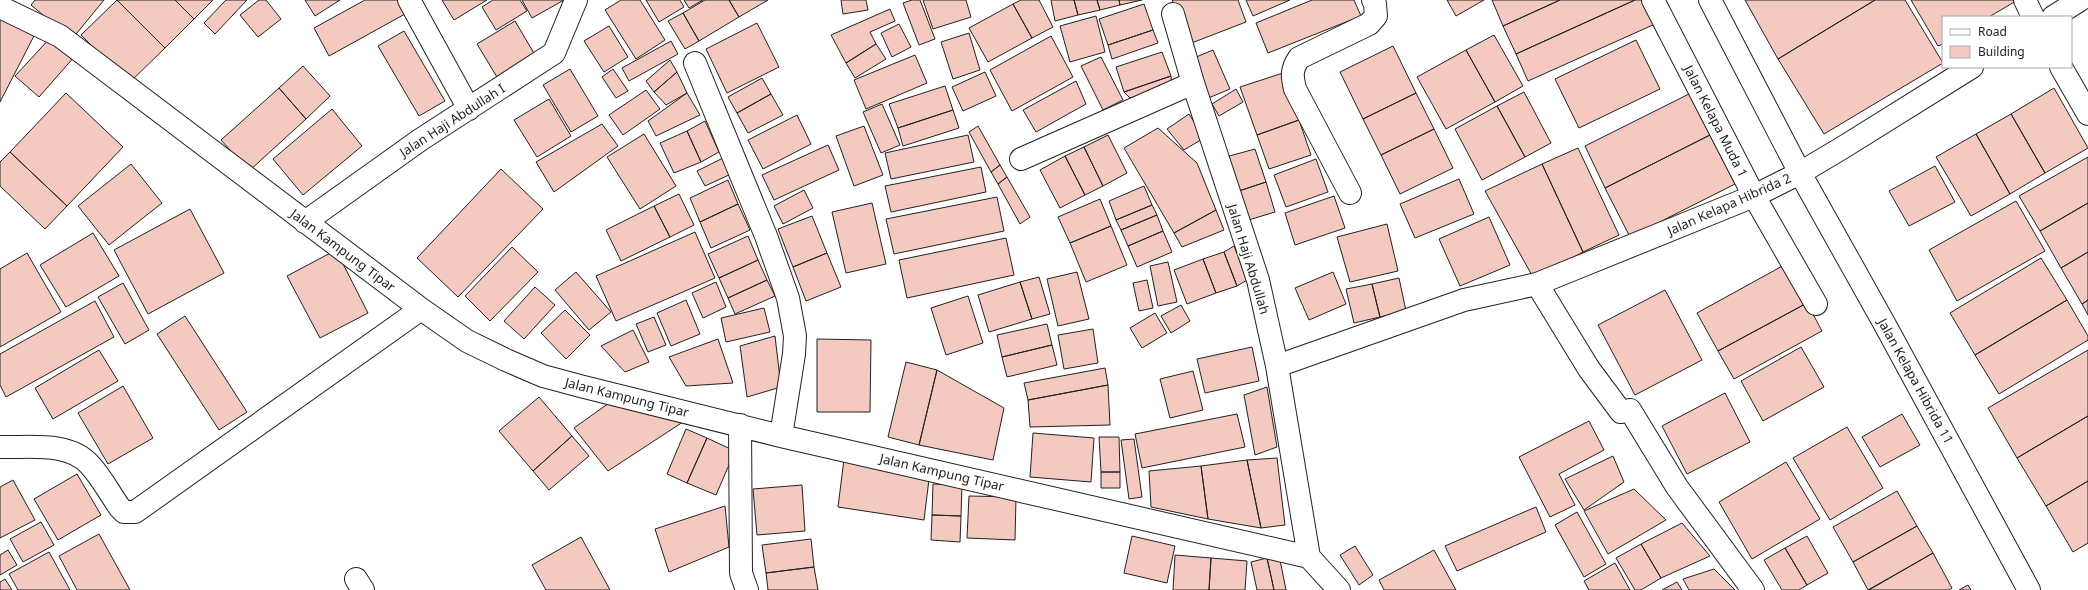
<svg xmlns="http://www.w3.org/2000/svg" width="2088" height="590" font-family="'Noto Sans',sans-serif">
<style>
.building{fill:#f3c9c0;stroke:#222}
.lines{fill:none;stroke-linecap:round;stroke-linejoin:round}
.minor-casing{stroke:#222;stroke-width:24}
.minor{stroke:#fff;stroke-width:22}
.labels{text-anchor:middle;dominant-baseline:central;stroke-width:3;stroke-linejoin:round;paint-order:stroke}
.street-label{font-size:13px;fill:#222;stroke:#fff}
</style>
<rect width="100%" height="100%" fill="#fff"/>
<path class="building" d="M35 0H104L72 39 31 5Z
M117 0 165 48 129 83 81 35Z
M117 0H175L194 19 165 48Z
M175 0H213L194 19Z
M226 0H247L215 34 204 23Z
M259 0H266L281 19 258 37 240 15Z
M305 0H340L315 16Z
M365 0H398L405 14 329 56 314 28Z
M442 0H487L454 20Z
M493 0H520L527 11 496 30 482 7Z
M522 0H564L532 18Z
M621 0H640L665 40 636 59 605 10Z
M646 0H680L684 7 659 22Z
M684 0H703L689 8Z
M705 0H729L739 17 699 41 683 13Z
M729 0H768L739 17Z
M841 0H866L868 10 843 14Z
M912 0H920L935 39 919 45 903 3Z
M923 0H966L971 17 933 29Z
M1021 0H1039L1053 27 1032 38 1013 4Z
M1051 0H1074L1078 15 1055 21Z
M1074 0H1097L1100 10 1078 15Z
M1097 0H1119L1120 5 1100 10Z
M1119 0H1142L1120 5Z
M1172 0H1238L1246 22 1189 44Z
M1246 0H1290L1253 16Z
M1312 0H1354L1361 16 1268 53 1256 23Z
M1447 0H1484L1456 16Z
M1492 0H1560L1503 26Z
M1560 0H1635L1516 54 1503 26Z
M1635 0H1644L1655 24 1528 81 1516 54Z
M1745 0H1875L1778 59Z
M1875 0H1905L1943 63 1824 134 1778 59Z
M1911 0H2016V1L1989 17H1943V44L1938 46Z
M1013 4 1032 38 988 62 969 28Z
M1144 4 1153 30 1108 45 1099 19Z
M890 9 895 21 870 32 876 44 846 63 831 35Z
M0 13 36 32 0 102Z
M683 13 699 41 685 49 668 21Z
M1096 16 1105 52 1070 62 1060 26Z
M515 21 538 60 500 82 477 44Z
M757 23 779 67 727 93 706 49Z
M899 24 911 47 892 57 881 33Z
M609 26 628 57 604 72 584 41Z
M1153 30 1158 43 1112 59 1108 45Z
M404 31 445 101 419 116 378 46Z
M969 33 980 70 953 79 941 42Z
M1494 35 1523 86 1495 102 1466 50Z
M52 36 75 56 39 97 15 76Z
M1051 36 1073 77 1012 111 990 70Z
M1636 40 1660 89 1579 128 1555 79Z
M671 41 678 54 629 81 622 68Z
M876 44 886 59 855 78 846 63Z
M1393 46 1416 93 1363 119 1340 72Z
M1213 50 1230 89 1206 99 1189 60Z
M1466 50 1495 102 1446 129 1417 77Z
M1162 52 1171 76 1124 92 1116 67Z
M915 55 927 83 866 109 854 80Z
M1101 57 1123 100 1103 110 1081 66Z
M670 60 677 72 654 92 646 81Z
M303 66 330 96 306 119 279 88Z
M570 69 598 116 571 132 543 85Z
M613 69 628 91 616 98 602 77Z
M677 72 687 93 666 105 654 92Z
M985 72 996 96 963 111 952 87Z
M1283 73 1299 120 1257 135 1240 87Z
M1171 76 1172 84 1130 98 1124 92Z
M762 78 771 94 737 113 728 97Z
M1076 81 1086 104 1036 132 1023 110Z
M945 86 953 110 898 128 889 104Z
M279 88 306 119 249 171 221 140Z
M2054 88 2088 148 2045 173 2011 114Z
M1236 89 1243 102 1219 116 1212 104Z
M646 90 660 109 623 135 609 115Z
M1524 92 1551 143 1525 157 1497 106Z
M66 93 123 147 67 206 10 152Z
M687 93 700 115 656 136 648 121Z
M1416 93 1434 129 1381 155 1363 119Z
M771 94 783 115 748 133 737 113Z
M1689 94 1710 135 1605 188 1585 146Z
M549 99 571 136 537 157 514 120Z
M882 104 900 145 881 153 863 112Z
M1497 106 1525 157 1482 180 1455 129Z
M332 109 362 146 303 195 273 159Z
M953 110 959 128 903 146 898 128Z
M1189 114 1204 138 1184 150 1167 129Z
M2011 114 2045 173 2010 194 1976 134Z
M797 115 811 144 763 169 748 140Z
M1299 120 1311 155 1269 169 1257 135Z
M705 121 719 152 701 162 687 131Z
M602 124 618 146 554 192 536 162Z
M864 126 883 175 854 186 836 136Z
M978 126 1000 165 991 172 969 132Z
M1158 128 1197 163 1216 210 1174 233 1124 148Z
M1434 129 1453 168 1400 194 1381 155Z
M687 131 701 162 674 173 660 143Z
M644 134 676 186 640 209 607 157Z
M1976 134 2010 194 1971 216 1936 157Z
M968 135 974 162 891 179 885 153Z
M1108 135 1127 173 1103 186 1084 147Z
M1710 135 1735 184 1630 237 1605 188Z
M828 145 839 170 774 200 762 175Z
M1084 147 1103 186 1085 195 1065 156Z
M1578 148 1619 235 1583 252 1542 164Z
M1255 149 1266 182 1233 193 1222 158Z
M10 152 67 206 45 229 0 186V162Z
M1065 156 1085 195 1060 208 1040 170Z
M2088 157V203L2040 231 2019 196Z
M723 158 731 174 705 186 697 171Z
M1316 159 1328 192 1286 207 1274 175Z
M131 164 162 203 109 245 78 206Z
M1542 164 1583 252 1534 279 1485 191Z
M1000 165 1007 177 998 184 991 172Z
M1935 166 1955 202 1909 226 1889 191Z
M981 167 986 192 891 212 885 186Z
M501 169 543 209 458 297 417 258Z
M1007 177 1030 217 1020 224 998 184Z
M1459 179 1474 214 1415 238 1400 204Z
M728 180 738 204 700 222 690 198Z
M1266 182 1275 212 1242 222 1233 193Z
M1144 186 1152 205 1116 220 1109 201Z
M804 190 813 208 783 224 774 206Z
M679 194 694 225 670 237 654 206Z
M1334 196 1345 228 1295 245 1285 213Z
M997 197 1004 231 894 254 886 219Z
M1100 199 1111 226 1070 243 1058 217Z
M2016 201 2045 251 1957 301 1929 250Z
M872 203 886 264 846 273 832 212Z
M2088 203V252L2061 268 2040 231Z
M738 204 750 230 711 248 700 222Z
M1152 205 1157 215 1121 230 1116 220Z
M654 206 670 237 621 261 606 230Z
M190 209 224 273 148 314 114 250Z
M1216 210 1224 230 1182 247 1174 233Z
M1157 215 1163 231 1128 246 1121 230Z
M812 216 827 253 793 267 778 229Z
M1489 217 1510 265 1460 286 1439 239Z
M1387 224 1398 271 1350 282 1337 237Z
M1111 226 1127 265 1086 282 1070 243Z
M1163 231 1172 252 1137 267 1128 246Z
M695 232 715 278 616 321 596 276Z
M93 233 119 276 66 307 40 265Z
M748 236 758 260 719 278 708 254Z
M1006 238 1014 275 907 298 899 260Z
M1234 246 1247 280 1237 286 1224 252Z
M512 247 538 272 490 321 465 296Z
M336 250 368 313 320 338 287 276Z
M1224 252 1237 286 1216 293 1203 259Z
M2088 252V300L2082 304 2061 268Z
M27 253 61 312 0 347V269Z
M827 253 841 287 806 301 793 267Z
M2041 258 2067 300 1975 355 1950 313Z
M1203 259 1216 293 1187 304 1174 270Z
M758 260 767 280 728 298 719 278Z
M1168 262 1177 302 1158 306 1150 266Z
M1786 264 1807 303 1718 351 1697 313Z
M576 272 611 312 589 330 555 290Z
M1077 272 1089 319 1058 326 1047 279Z
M1333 272 1346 304 1309 320 1295 288Z
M1039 277 1050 314 1032 319 1020 282Z
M1399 278 1406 311 1380 317 1372 284Z
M767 280 775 296 735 314 728 298Z
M1147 280 1153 308 1139 311 1133 283Z
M716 282 726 307 703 318 692 293Z
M1020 282 1032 319 989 332 978 295Z
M123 283 149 330 125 344 98 297Z
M1372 284 1380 317 1354 323 1346 289Z
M535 287 555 305 524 339 504 321Z
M1665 290 1702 360 1635 395 1598 325Z
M968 296 983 343 946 355 931 308Z
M686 300 700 334 671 346 657 313Z
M2067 300 2088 336V340L1999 394 1975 355Z
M2088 300V315L2082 304Z
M95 301 114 337 6 397 0 385V354Z
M1807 303 1822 331 1734 379 1718 351Z
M1181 305 1190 321 1171 333 1161 316Z
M764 308 770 332 726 342 721 318Z
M565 310 590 335 566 359 541 333Z
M1155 313 1167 333 1142 348 1130 328Z
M185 316 247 412 219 430 157 334Z
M654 317 666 345 648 352 636 324Z
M1047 324 1052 345 1002 357 997 335Z
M1093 329 1098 363 1064 369 1058 335Z
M633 330 649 362 625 372 601 346Z
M775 336 781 387 747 397 740 346Z
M718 339 733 383 686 386 669 357Z
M817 339 871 340 870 412H817Z
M1052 345 1057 365 1007 377 1002 357Z
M1252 347 1259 381 1205 393 1197 359Z
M1801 347 1824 387 1763 421 1741 381Z
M99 350 118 381 53 419 35 388Z
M2088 350V416L2017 458 1988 408Z
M906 362 937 370 919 445 888 437Z
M1105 368 1108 385 1028 400 1024 383Z
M937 370 1004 408 993 460 919 445Z
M1193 371 1203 410 1170 418 1160 379Z
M1108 385 1110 425 1030 427 1028 400Z
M123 386 153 438 108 464 78 413Z
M1267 387 1277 447 1255 455 1244 395Z
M1725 393 1750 442 1687 474 1662 426Z
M539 397 572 436 533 471 499 431Z
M616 398 686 420 608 471 574 428Z
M1237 414 1245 447 1142 468 1135 434Z
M1902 414 1920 445 1880 467 1862 437Z
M2088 416V481L2046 506 2017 458Z
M1589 421 1604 450 1559 474 1575 505 1550 517 1519 457Z
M1847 427 1883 488 1830 520 1793 458Z
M686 429 707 438 687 483 667 474Z
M1033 433 1094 438 1091 482 1030 477Z
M572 436 589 456 549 490 533 471Z
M1099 437H1119L1120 472H1101Z
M707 438 735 451 716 495 687 483Z
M1134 439 1142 497 1129 499 1121 440Z
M1613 456 1624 482 1584 510 1565 479Z
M1277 458 1285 525 1261 528 1247 460Z
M844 459 930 471 924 520 838 507Z
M1247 460 1261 528 1208 519 1201 466Z
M1786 462 1820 519 1752 559 1719 502Z
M1201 466 1208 519 1151 507 1149 471Z
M1101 472H1120V488H1101Z
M77 474 101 515 58 540 34 499Z
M13 480 35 520 0 538V487Z
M2088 481V543L2073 552 2046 506Z
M933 484 962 485 961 516 932 515Z
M802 485 805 531 757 535 753 489Z
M1634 489 1666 520 1608 554 1584 511Z
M1897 491 1917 526 1853 562 1833 527Z
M969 496 1016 497 1015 540 967 538Z
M725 506 729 547 669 572 655 529Z
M1536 507 1546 532 1457 571 1445 546Z
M1577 512 1606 564 1584 577 1555 525Z
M932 515 961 516 960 542 931 540Z
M41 522 54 545 23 562 10 539Z
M1682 523 1710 556 1661 578 1641 544Z
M1917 526 1933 553 1868 590 1853 562Z
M99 534 130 590H77L59 556Z
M1132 536 1175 546 1167 583 1124 573Z
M1807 536 1828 573 1807 585 1785 548Z
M581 537 610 590H546L532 565Z
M811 539 814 567 766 573 762 545Z
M1641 544 1661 578 1641 590H1635L1616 558Z
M1355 546 1373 575 1359 585 1340 555Z
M1785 548 1807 585 1799 590H1782L1764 560Z
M8 550 17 565 0 575V555Z
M1434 550 1456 590H1384L1379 580Z
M49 552 70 590H18L9 574Z
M1933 553 1952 588 1949 590H1869Z
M1175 555 1211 558 1209 590H1173Z
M1279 555 1286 590H1274L1267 558Z
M1211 558 1247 561 1245 590H1209Z
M1267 558 1274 590H1257L1251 562Z
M1615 563 1630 590H1589L1584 581Z
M814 567 818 590H768L766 573Z
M1714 569 1735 590H1689L1683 579Z
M5 579 12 590H0V582Z
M1677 582 1682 590H1662Z
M1968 585 1971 590H1959Z"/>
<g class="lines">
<defs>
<path id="minor" d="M409 0 469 109
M1653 0 1754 196 1816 304
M1710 0 1800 173 1884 323 2029 590
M2025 0 2033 17
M0 7 60 36 421 309 467 341 506 360 543 376 580 386 781 436 1309 557 1339 590
M1173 14 1193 83 1258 280 1277 366 1309 557
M2053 17 2080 0
M695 63 766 236 788 298 795 336 794 354 781 436
M2061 67 2088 114
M1021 159 1193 83
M1350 193 1295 89C1292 76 1291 70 1299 58L1369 24 1376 16 1375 4 1373 0
M305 222 420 140 554 53 576 0
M1537 284 1589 369 1621 412 1630 410 1677 487 1753 590
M1277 366 1464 300 1537 284 1754 196 1800 173 1842 148 1972 67
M740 425 741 573 747 590
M0 447C29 448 69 441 90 465 102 478 110 494 120 508L124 512H135L421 309
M356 579 363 590"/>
</defs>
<use href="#minor" class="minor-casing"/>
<use href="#minor" class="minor"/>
</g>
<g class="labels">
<g class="street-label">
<text transform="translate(452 120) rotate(-33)">Jalan Haji Abdullah I</text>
<text transform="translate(1716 121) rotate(63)">Jalan Kelapa Muda 1</text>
<text transform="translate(1729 204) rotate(-24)">Jalan Kelapa Hibrida 2</text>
<text transform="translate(343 250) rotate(37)">Jalan Kampung Tipar</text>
<text transform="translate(1249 259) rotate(73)">Jalan Haji Abdullah</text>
<text transform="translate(1916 381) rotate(61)">Jalan Kelapa Hibrida 11</text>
<text transform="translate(627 397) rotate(14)">Jalan Kampung Tipar</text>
<text transform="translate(942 472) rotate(13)">Jalan Kampung Tipar</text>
</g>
</g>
<rect x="1942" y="16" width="130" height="52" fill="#ffffff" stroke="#a7a7a7"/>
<rect x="1950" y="29" width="20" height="6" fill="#ffffff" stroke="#a7a7a7"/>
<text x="1978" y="36" font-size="12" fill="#222222">Road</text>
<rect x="1950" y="46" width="20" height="12" fill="#f3c9c0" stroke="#a7a7a7"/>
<text x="1978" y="56" font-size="12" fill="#222222">Building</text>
</svg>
